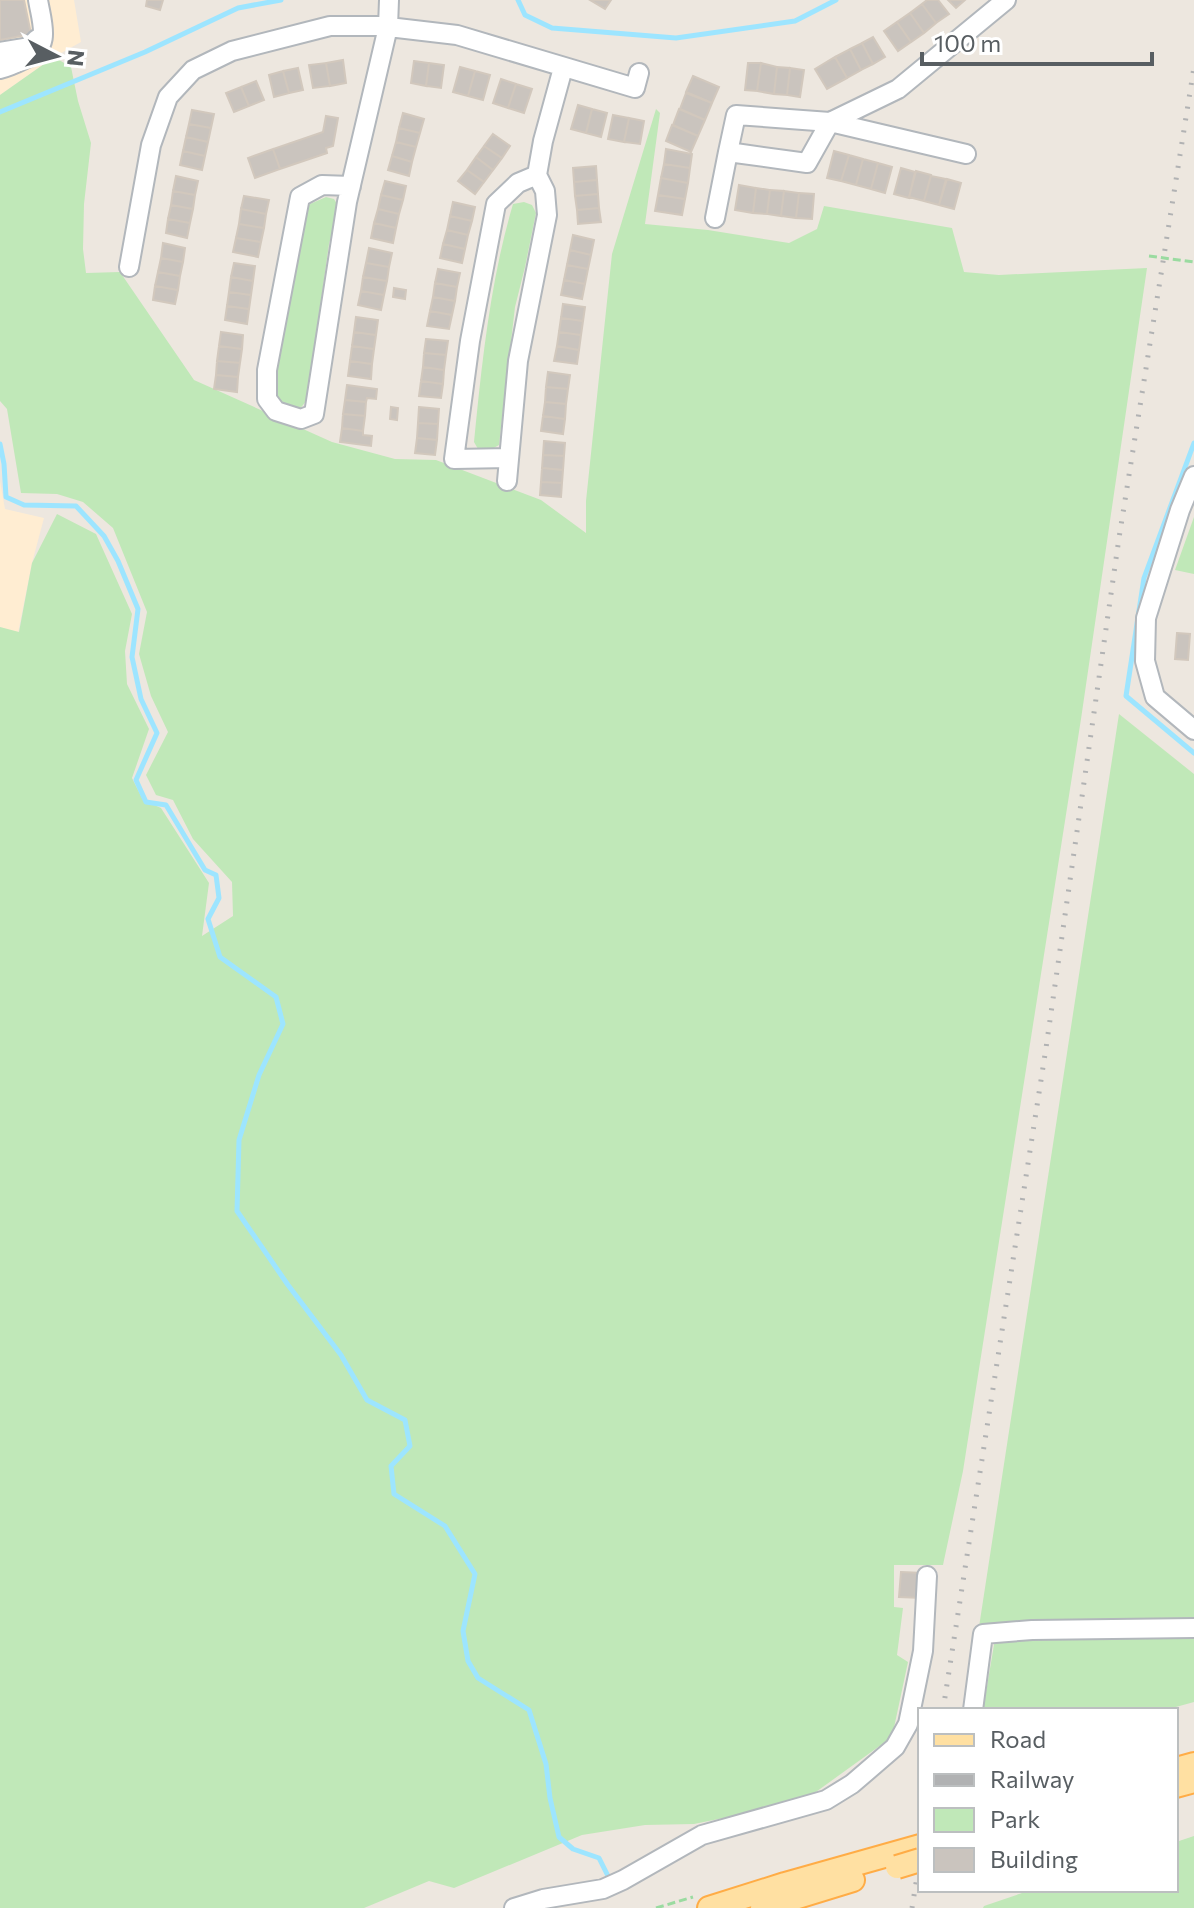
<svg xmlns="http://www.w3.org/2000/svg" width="1194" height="1908" font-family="Commissioner,sans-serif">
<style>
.commercial{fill:#ffedd2}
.green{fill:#c0e8b8}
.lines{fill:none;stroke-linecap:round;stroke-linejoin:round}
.stream{stroke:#9de5ff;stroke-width:5}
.building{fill:#cac4be;stroke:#d2c8bd;stroke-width:2}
.minor-casing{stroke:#b2b7bc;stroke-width:22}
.major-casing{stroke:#ffac46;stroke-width:26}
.path{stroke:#9adba0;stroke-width:3;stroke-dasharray:8 4;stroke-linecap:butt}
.minor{stroke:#fff;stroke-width:18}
.major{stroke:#ffe0a2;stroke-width:22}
.rail{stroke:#b1b2b3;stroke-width:5;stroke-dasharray:2 10;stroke-linecap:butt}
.major-bridge-casing{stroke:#ffac46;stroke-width:26;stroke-linecap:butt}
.major-bridge{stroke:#ffe0a2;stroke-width:22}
</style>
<rect width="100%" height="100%" fill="#ede7df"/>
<path class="commercial" d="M0 0H74L81 42 54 57 0 95Z
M0 481 5 509 44 518 32 563 18 633 0 627Z"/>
<path class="green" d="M54 57 71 67 78 101 91 143 84 204 83 249 86 273 120 272 194 380 332 442 395 459 436 460 541 500 586 533V501L612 254 656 109 660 113 645 224 708 230 789 243 817 229 824 206 952 228 964 272 999 275 1147 268 1081 719 963 1471 943 1565H894V1607L903 1608 897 1655 908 1662 892 1737 802 1802 694 1824 645 1825 582 1835 454 1888 429 1881 364 1908H0V627L19 632 32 563 57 514 96 534 132 614 125 651 127 684 149 729 132 778 143 800 161 808 209 883 202 936 233 916 232 882 193 839 173 800 156 795 146 775 168 732 151 696 139 654 147 612 113 528 83 502 57 494 21 493 7 409 0 401V95Z
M326 197 334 199 339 207 329 244 307 400 299 410 282 407 274 399 280 349 303 212 310 204Z
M524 202 532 205 536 213 525 267 515 307 499 445 485 453 478 449 474 442C482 362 490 282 513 204Z
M1194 517V574L1175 570Z
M1119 714 1194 774V1702L1165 1710H1014L1013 1708 983 1710 997 1627H979Z
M1194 1836V1908H983L984 1906 1031 1890H1176V1842Z"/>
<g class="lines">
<path class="stream" d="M518 0 525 15 552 28 676 38 795 21 836 0
M0 112 145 52 238 8 281 0
M1194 443 1144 578 1126 696 1194 753
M0 444 4 464 6 497 24 505 76 506 104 536 118 561 138 609 132 657 141 699 157 733 136 780 146 802 166 805 205 870 216 875 219 898 208 919 220 957 276 997 283 1024 259 1075 239 1140 237 1211 288 1285 341 1355 367 1400 405 1420 410 1446 391 1466 394 1494 445 1526 475 1574 463 1631 468 1661 478 1678 529 1710 546 1764 550 1798 559 1837 573 1849 599 1858 609 1878"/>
</g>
<path class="building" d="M0 0H24L31 34 0 40Z
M147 0H163L160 10 146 6Z
M590 0H611L605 9Z
M927 0H938L949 14 936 23 922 4Z
M948 0H965L956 8Z
M922 4 936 23 924 33 910 13Z
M910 13 924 33 911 42 897 22Z
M897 22 911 42 898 51 884 31Z
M873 37 885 57 873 64 862 43Z
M862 43 873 64 861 70 850 49Z
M850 49 861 70 847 78 835 57Z
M835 57 847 78 827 89 815 69Z
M343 60 346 83 330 86 326 63Z
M414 61 429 63 426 86 411 83Z
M326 63 330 86 313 88 309 65Z
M429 63 444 65 441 88 426 86Z
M748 63H761L757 91 745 90Z
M761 63 777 67 774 94 757 91Z
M460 67 475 71 468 96 453 92Z
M777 67 790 68 787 95 774 94Z
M298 68 303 90 289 93 283 71Z
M790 68 804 70 800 97 787 95Z
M283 71 289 93 274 97 269 75Z
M475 71 490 75 483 100 468 96Z
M693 76 719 87 712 103 686 92Z
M501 79 516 84 508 108 493 103Z
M256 81 264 100 249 106 241 87Z
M516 84 532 89 524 113 508 108Z
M241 87 249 106 234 112 226 93Z
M686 93 712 103 705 120 680 109Z
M578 105 592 109 586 133 571 129Z
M592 109 607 113 601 137 586 133Z
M679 109 705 120 698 136 673 125Z
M192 110 214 114 211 128 189 124Z
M403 113 424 119 420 133 399 128Z
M613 115 629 118 624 142 608 139Z
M326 116 338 118 333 146 326 148 327 153 280 169 273 149 323 132Z
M629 118 644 121 640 144 624 142Z
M189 124 211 128 208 142 186 137Z
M672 125 698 136 691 152 666 141Z
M399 128 420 133 416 147 396 142Z
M493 134 510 146 502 158 484 146Z
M186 137 208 142 205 156 183 151Z
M396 142 416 147 412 162 392 156Z
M484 146 502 158 493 170 476 157Z
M273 149 280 169 255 178 248 158Z
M666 149 692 154 690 168 664 164Z
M183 151 205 156 202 170 180 165Z
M834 151 849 155 841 181 827 178Z
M849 155 863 159 856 185 841 181Z
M392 156 412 162 409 176 388 170Z
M476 157 493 170 484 182 467 170Z
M863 159 878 163 871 189 856 185Z
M878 163 892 167 885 193 871 189Z
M664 164 690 168 688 183 661 178Z
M596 166 597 180 574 182 573 168Z
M901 168 915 172 909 198 894 194Z
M467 170 484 182 475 194 458 181Z
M916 171 931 175 924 201 909 197Z
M176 176 198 181 195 195 173 191Z
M931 176 946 179 939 205 924 201Z
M661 178 688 183 685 199 658 195Z
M947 179 961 183 954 209 939 205Z
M597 180 598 194 575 196 574 182Z
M385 181 406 186 403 200 381 195Z
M739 185 756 188 753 213 735 210Z
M756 188 770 190 767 214 753 213Z
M770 190 784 191 781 216 767 214Z
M173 191 195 195 193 209 171 205Z
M784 191 799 193 796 218 781 216Z
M799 193 814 194 812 219 796 218Z
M598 194 599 208 577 210 575 196Z
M381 195 403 200 399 214 378 209Z
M658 195 685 199 682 215 655 211Z
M244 196 269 200 266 214 241 209Z
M453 202 475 207 472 221 450 216Z
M171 205 193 209 190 223 168 219Z
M599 208 601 222 578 224 577 210Z
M241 209 266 214 264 228 239 224Z
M378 209 399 214 396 228 374 223Z
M450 216 472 221 468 235 447 230Z
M168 219 190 223 187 238 166 233Z
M374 223 396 228 393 243 371 238Z
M239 224 264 228 261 242 236 238Z
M447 230 468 235 465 249 443 244Z
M573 235 594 240 591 255 570 250Z
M236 238 261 242 258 257 233 252Z
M163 243 185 248 183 262 161 258Z
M443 244 465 249 462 263 440 258Z
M369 248 392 253 389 267 366 263Z
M570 250 591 255 588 269 567 265Z
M161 258 183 262 180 276 158 272Z
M234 263 255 266 253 281 231 277Z
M366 263 389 267 387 281 363 277Z
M567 265 588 269 585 284 564 280Z
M438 269 460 273 457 287 435 283Z
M158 272 180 276 178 290 155 286Z
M231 277 253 281 251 295 229 292Z
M363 277 387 281 384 295 361 291Z
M564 280 585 284 582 299 561 295Z
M435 283 457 287 455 301 433 297Z
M155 286 178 290 175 304 153 300Z
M394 288 406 290 405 299 393 297Z
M361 291 384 295 381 310 358 305Z
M229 292 251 295 249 309 227 306Z
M433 297 455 301 452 315 430 311Z
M563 304 585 307 583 321 561 318Z
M227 306 249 309 247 324 225 320Z
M430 311 452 315 449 329 427 326Z
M356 317 378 320 376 335 354 332Z
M561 318 583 321 581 335 559 332Z
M221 332 243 335 242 349 219 346Z
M354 332 376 335 374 349 352 346Z
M559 332 581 335 579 350 557 346Z
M426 339 448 341 446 355 424 353Z
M219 346 242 349 240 363 217 361Z
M352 346 374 349 372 364 350 361Z
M557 346 579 350 577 364 554 361Z
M424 353 446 355 444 370 423 367Z
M217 361 240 363 238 377 216 375Z
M350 361 372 364 371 379 348 376Z
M423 367 444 370 443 384 421 381Z
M548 372 570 375 568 389 546 387Z
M216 375 238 377 237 392 214 389Z
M421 381 443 384 441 398 419 396Z
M347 385 377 389 376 399 367 398 366 402 345 400Z
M546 387 568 389 566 404 545 402Z
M345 400 366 402 365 416 343 414Z
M545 402 566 404 565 419 543 416Z
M391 407 398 408 397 420 390 419Z
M419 407 439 409 438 424 418 423Z
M343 414 365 416 363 431 342 428Z
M543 416 565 419 563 434 541 431Z
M418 423 438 424 437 440 417 438Z
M342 428 363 431V435L372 436 371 446 340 442Z
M417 438 437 440 435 455 415 453Z
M544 441 565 443 564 456 543 455Z
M543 455 564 456 563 470 542 468Z
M542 468 563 470 562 483 541 482Z
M541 482 562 483 561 497 540 495Z
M1177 633 1190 634 1188 660 1175 659Z
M901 1572 923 1573 922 1598 899 1597Z"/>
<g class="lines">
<defs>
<path id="minor" d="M0 52 29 47 37 39
M0 69C9 67 17 63 25 59 52 47 42 24 38 0
M966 154 830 122 736 115 728 152 807 163 830 122 898 89 1006 0
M351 186 322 185 300 197 267 370V399L276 411 301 419 314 414 347 202 388 27 389 0
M715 218 728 152
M129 267 151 145 168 97 193 70 232 51 330 26H380L457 35 635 88 639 73
M509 458 454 459 470 341 496 204 518 183 537 175
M1194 476 1180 510 1146 618 1145 661 1155 697 1194 730
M507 481 518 361 547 215 545 191 537 175 543 141 563 68
M973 1710 983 1634 1032 1630 1194 1628
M514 1908 543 1899 603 1889 623 1880 702 1835 826 1800 852 1784 895 1747 908 1724 923 1651 927 1576"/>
<path id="major" d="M1176 1769 1194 1764
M1176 1786 1194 1781
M709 1908 785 1884 920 1846
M762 1908 853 1880"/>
</defs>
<use href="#minor" class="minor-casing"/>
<use href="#major" class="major-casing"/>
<path class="path" d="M1149 256 1194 262
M656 1908 693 1897"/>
<use href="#minor" class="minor"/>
<use href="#major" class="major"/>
<path class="rail" d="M943 1710 1046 1048 1119 538 1194 67
M912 1908 920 1858"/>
<defs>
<path id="major-bridge" d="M897 1867 920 1860"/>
</defs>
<use href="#major-bridge" class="major-bridge-casing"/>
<use href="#major-bridge" class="major-bridge"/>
</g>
<rect x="918" y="1708" width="260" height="184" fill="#ffffff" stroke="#bcbfc0" stroke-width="2"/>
<rect x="934" y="1734" width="40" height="12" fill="#ffe0a2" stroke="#bcbfc0" stroke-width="2"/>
<text x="990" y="1748" font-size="24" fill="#585e62">Road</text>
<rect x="934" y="1774" width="40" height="12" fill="#b1b2b3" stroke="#bcbfc0" stroke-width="2"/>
<text x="990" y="1788" font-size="24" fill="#585e62">Railway</text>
<rect x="934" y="1808" width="40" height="24" fill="#c0e8b8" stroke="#bcbfc0" stroke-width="2"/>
<text x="990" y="1828" font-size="24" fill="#585e62">Park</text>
<rect x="934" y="1848" width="40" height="24" fill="#cac4be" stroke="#bcbfc0" stroke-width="2"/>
<text x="990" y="1868" font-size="24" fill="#585e62">Building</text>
<g transform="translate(56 56) rotate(96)" stroke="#ffffff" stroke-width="6" paint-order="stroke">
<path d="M0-6L14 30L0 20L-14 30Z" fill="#585e62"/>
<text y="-12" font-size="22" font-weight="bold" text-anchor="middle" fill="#585e62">N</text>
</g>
<path d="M922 52v12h230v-12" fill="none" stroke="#585e62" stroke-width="4"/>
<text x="934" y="52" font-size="24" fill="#585e62" stroke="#ffffff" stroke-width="6" paint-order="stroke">100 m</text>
</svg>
